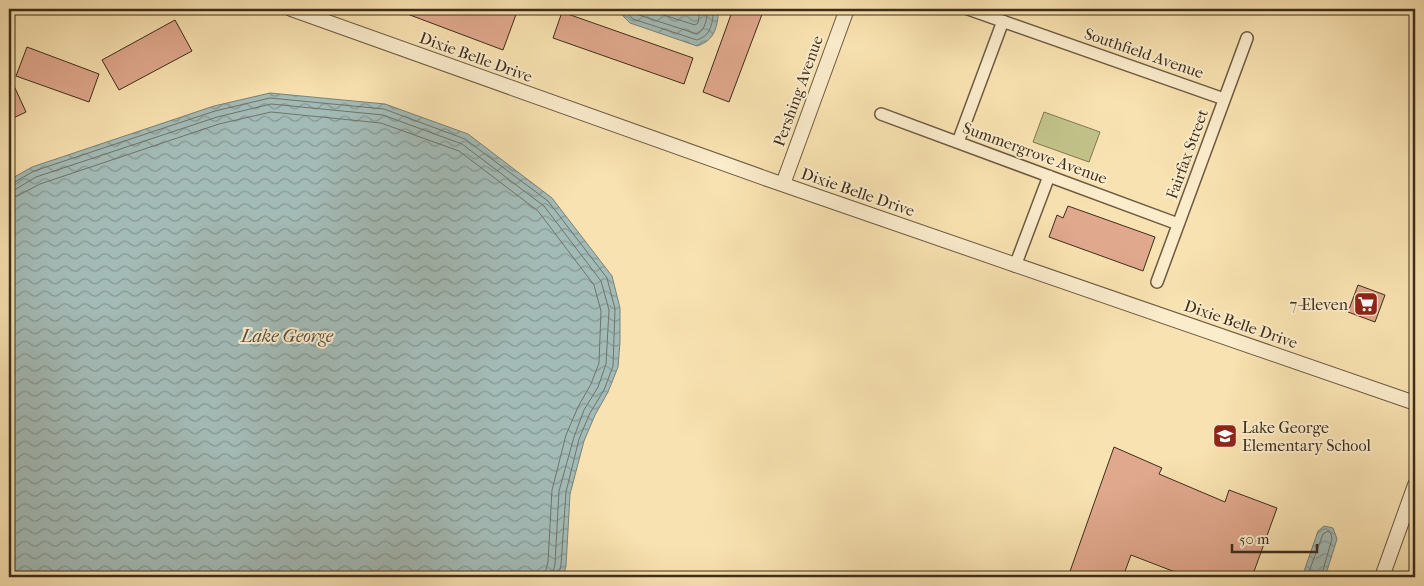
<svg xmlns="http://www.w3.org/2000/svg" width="1424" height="586" font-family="'IM FELL French Canon',serif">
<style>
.pitch{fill:#c1c289;stroke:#7f7852}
.water{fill:url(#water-waves);stroke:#7a8279}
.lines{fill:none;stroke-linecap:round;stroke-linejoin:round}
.shore{stroke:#707469;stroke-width:1}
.building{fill:#e0a88d;stroke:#3d2d1b}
.minor-casing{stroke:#6c5a40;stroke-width:14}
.tertiary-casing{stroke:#6c5a40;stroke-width:16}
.minor{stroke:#fbeccc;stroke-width:11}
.tertiary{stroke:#fbeccc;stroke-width:14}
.labels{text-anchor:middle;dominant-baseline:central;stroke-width:4;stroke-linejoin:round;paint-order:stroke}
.street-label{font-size:16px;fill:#3d2d1b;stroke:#fbeccc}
.poi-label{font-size:16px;fill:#3d2d1b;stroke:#fbeccc;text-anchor:end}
.water-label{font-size:18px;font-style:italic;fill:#565042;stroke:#fbeccc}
</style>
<defs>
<pattern id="water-waves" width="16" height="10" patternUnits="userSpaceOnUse" patternTransform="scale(1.25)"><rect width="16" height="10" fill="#a3bbb7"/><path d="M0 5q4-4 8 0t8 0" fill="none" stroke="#869894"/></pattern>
</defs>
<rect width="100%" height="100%" fill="#f9e2b1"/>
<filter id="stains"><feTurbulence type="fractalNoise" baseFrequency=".004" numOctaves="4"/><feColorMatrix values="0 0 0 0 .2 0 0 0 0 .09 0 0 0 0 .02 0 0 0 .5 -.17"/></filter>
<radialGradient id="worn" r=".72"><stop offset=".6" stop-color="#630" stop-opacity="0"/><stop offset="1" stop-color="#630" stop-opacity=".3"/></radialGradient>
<path class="pitch" d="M1044 112 1100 132 1089 162 1033 142Z"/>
<path class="water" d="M618 9H719C717 26 716 40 697 46L630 23 619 12Z
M270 93 385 104 468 134 552 198 612 276 620 308V342L618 367 608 392 595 415 584 441 570 494 566 566 563 577H9V180L32 167 214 106Z
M1324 526 1333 528 1337 539 1325 577H1302L1318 531Z"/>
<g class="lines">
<path class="shore" d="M623 9 633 19 697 40C712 35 712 23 714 9
M631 9 636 14 697 34C707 28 706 19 708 9
M645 9 695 25 698 23 700 9
M9 184 13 183 34 171 215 111 270 98 384 109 465 139 548 201 607 278 615 309 613 366 604 390 590 413 579 439 566 492 561 565 558 577
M9 190 16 189 36 177 217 117 271 104 383 115 462 144 544 206 601 281 609 310 606 364 598 387 584 410 574 437 559 491 555 564 552 577
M9 198 17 196 40 184 219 124 271 112 381 123 459 151 538 211 594 285 601 311 599 363 591 384 578 407 566 435 552 490 548 562 544 577
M1307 577 1323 534 1328 531 1331 534 1332 539 1321 577"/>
</g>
<path class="building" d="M394 9H518L503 50Z
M733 9H764L729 102 703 92Z
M562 12 693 58 684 84 553 38Z
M175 20 192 51 119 90 102 60Z
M27 47 99 74 89 102 16 76Z
M9 75 26 112 9 120Z
M1068 206 1155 237 1143 271 1049 237 1057 215 1063 218Z
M1358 285 1385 295 1375 322 1348 312Z
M1114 447 1162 468 1159 474 1225 502 1229 490 1277 508 1252 577H1188L1131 555 1123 577H1068Z"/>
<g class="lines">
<defs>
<path id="minor" d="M968 9 1224 99
M881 114 1178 224
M958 142 1003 21
M1015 266 1049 176
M1157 282 1247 38"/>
<path id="tertiary" d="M291 9 770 180 1415 403
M783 184 847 9
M1382 577 1415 485"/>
</defs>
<use href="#minor" class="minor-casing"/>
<use href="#tertiary" class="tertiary-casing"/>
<use href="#minor" class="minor"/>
<use href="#tertiary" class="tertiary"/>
</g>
<defs>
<symbol id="supermarket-square" viewBox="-11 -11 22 22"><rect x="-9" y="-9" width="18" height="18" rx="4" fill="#8f2418" stroke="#fbeccc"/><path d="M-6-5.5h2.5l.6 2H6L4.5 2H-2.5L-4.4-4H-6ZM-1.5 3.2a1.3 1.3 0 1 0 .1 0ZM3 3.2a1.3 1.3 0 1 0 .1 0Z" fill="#fff"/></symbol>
<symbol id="school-square" viewBox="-11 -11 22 22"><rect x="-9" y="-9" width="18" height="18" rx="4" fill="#8f2418" stroke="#fbeccc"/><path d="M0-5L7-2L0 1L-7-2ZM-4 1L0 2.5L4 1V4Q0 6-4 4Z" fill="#fff"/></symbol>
</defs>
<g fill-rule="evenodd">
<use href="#supermarket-square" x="1352" y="290" width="28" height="28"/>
<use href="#school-square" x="1211" y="422" width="28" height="28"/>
</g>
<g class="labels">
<g class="street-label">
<text transform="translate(1144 53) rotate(19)">Southfield Avenue</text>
<text transform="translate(476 57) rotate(20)">Dixie Belle Drive</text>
<text transform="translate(798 91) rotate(-70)">Pershing Avenue</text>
<text transform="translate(1035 153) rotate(20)">Summergrove Avenue</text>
<text transform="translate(1187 154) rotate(-70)">Fairfax Street</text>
<text transform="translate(858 192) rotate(19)">Dixie Belle Drive</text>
<text transform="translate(1241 324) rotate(19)">Dixie Belle Drive</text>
</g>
<g class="poi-label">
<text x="1348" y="304">7-Eleven</text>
<text x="1242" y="427" text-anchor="start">Lake George<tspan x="1242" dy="18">Elementary School</tspan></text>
</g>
<g class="water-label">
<text x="287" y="336">Lake George</text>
</g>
</g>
<rect width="1424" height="586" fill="none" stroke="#f9e2b1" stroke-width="30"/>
<rect x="10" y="10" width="1404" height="566" fill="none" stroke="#3d2d1b" stroke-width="2.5"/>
<rect x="15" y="15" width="1394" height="556" fill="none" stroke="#3d2d1b"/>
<path d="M1232 544v8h85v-8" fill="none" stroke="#3d2d1b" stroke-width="2.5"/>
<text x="1239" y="544" font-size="15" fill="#3d2d1b" stroke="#fbeccc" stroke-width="4" paint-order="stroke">50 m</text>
<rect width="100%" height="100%" filter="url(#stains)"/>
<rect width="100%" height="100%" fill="url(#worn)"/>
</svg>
